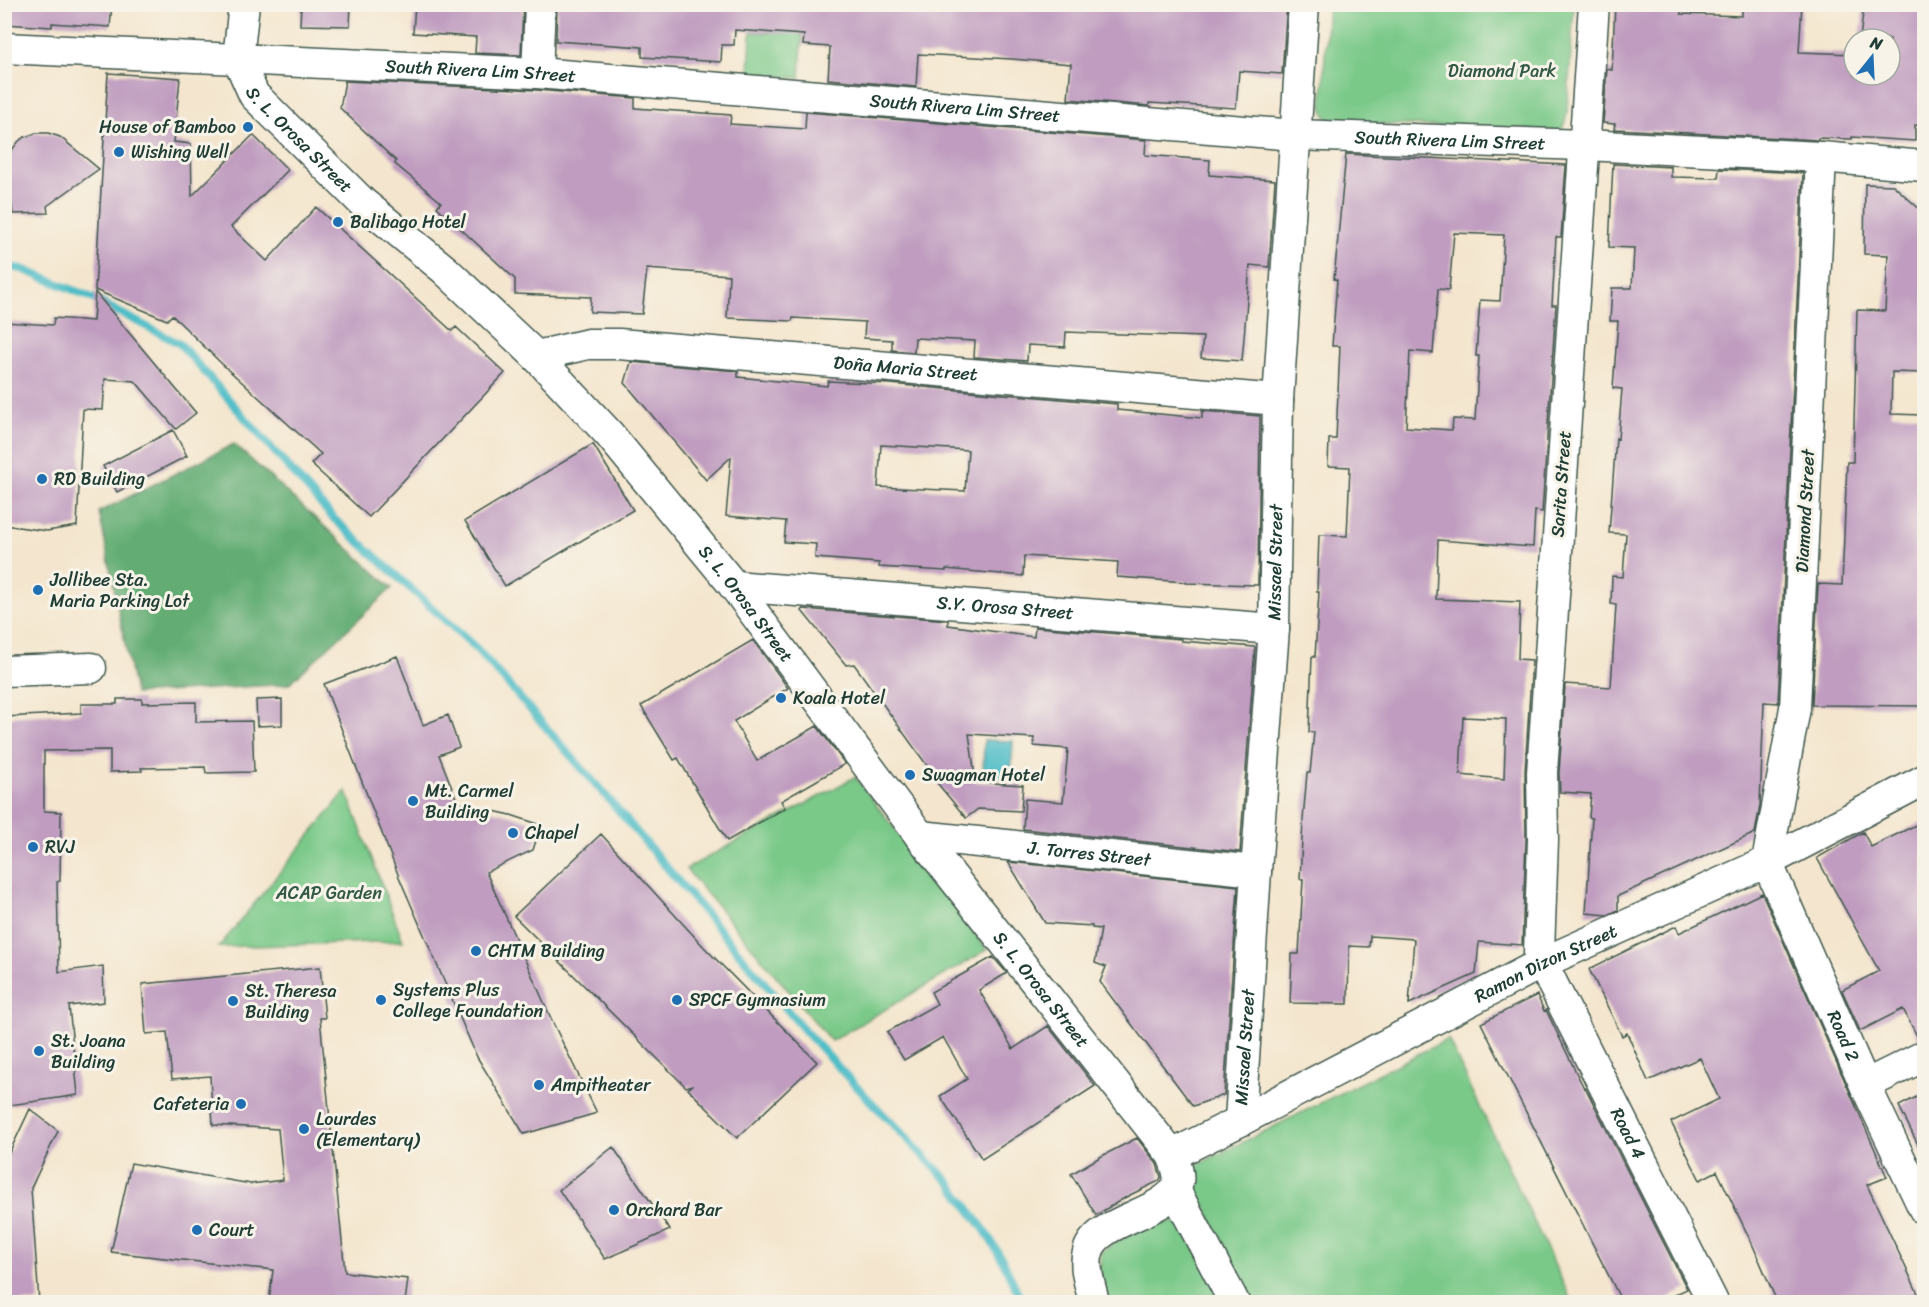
<svg xmlns="http://www.w3.org/2000/svg" width="1929" height="1307" font-family="Sriracha,sans-serif">
<style>
.green{fill:#7ac989;stroke:#4c835e;stroke-width:1.5}
.forest{fill:#63ad75;stroke:#417554;stroke-width:1.5}
.water{fill:#4fbdc7;stroke:#377d7e;stroke-width:1.5}
.lines{fill:none;stroke-linecap:round;stroke-linejoin:round}
.stream{stroke:#4fbdc7;stroke-width:8}
.building{fill:#c09dc0;fill-rule:evenodd}
.minor-casing{stroke:#3f564b;stroke-width:33}
.minor{stroke:#fff;stroke-width:30}
.poi-dot{fill:#1f6fb2;stroke:#f7f3e8;stroke-width:2}
.labels{text-anchor:middle;dominant-baseline:central;stroke-width:6;stroke-linejoin:round;paint-order:stroke}
.street-label{font-size:18px;fill:#1f3d34;stroke:#f7f3e8}
.park-label{font-size:18px;fill:#315945;stroke:#f7f3e8}
.poi-label{font-size:18px;fill:#1f3d34;stroke:#f7f3e8;text-anchor:start}
</style>
<rect width="100%" height="100%" fill="#f7f3e8"/>
<filter id="ink" filterUnits="userSpaceOnUse"><feTurbulence type="fractalNoise" baseFrequency=".0167" numOctaves="2"/><feDisplacementMap in="SourceGraphic" scale="12" xChannelSelector="R" yChannelSelector="G"/><feConvolveMatrix kernelMatrix="1 2 1 2 8 2 1 2 1" color-interpolation-filters="sRGB"/></filter>
<filter id="wash" filterUnits="userSpaceOnUse"><feTurbulence type="fractalNoise" baseFrequency=".008" numOctaves="4" result="noise"/><feDisplacementMap in="SourceGraphic" scale="24" xChannelSelector="R" yChannelSelector="G"/><feGaussianBlur stdDeviation="1.35" result="paint"/><feColorMatrix in="noise" values="0 0 0 0 0 0 0 0 0 0 0 0 0 0 0 0 0 1.4 0 .05"/><feComposite in="paint" operator="in"/></filter>
<g filter="url(#wash)">
<rect width="100%" height="100%" fill="#f4e6ce"/>
<path class="green" d="M771 5H804L800 78 749 75 751 32 769 33Z
M1328 5H1574L1567 112 1565 122 1561 131 1330 122 1325 115 1322 106Z
M855 777 987 950 831 1041 686 869Z
M346 790 403 941 219 947 346 791Z
M1448 1039 1572 1302H1253L1187 1170Z
M1173 1222 1182 1226 1224 1302H1106L1100 1271 1101 1252C1121 1238 1148 1223 1173 1222Z"/>
<path class="forest" d="M234 444 392 588 289 684 135 694 99 512Z"/>
<path class="water" d="M984 740 1013 741 1011 778 983 777Z"/>
<g class="lines">
<path class="stream" d="M4 266 22 269 88 296 180 344 333 518 476 648 607 797 806 1032 854 1084 950 1183 986 1232 1004 1263 1022 1302"/>
</g>
<g id="blocks">
<path class="building" d="M4 4H112L110 27 52 23V27L4 24Z
M301 4H351L350 26 300 25Z
M415 4H523L521 55 475 53 476 37 413 33Z
M557 4H1287L1282 74 1239 71 1236 108 1149 103V106L1068 99 1071 64 1012 59 918 54 916 87 828 79 830 47 803 45 804 35 735 30 734 45H722L721 62 642 57V47L556 41Z
M1615 4H1681V14L1742 16V4H1802L1799 52 1854 54V75H1890V39H1860L1864 4H1924V126L1915 125V141L1852 137V139L1818 138V140L1614 129 1615 124 1603 123 1607 69 1612 70Z
M108 73 180 78 174 142 191 144 192 196 253 135 288 170 231 227 267 261 316 207 452 331 456 327 505 373 369 517 311 464 321 454 222 364 172 315 167 320 95 290Z
M345 81 536 90 635 98V108L731 115 730 124 805 129 806 112 1146 140 1145 155 1210 160 1209 175 1275 180 1269 267 1250 265 1242 361 1201 358 1203 337 1066 332 1065 347 1028 345 1027 361 974 357 975 341 915 338 914 352 892 350V340L864 338 865 322 793 318 792 321 727 318 729 275 647 269 642 314 590 312 591 297 515 294V279L437 207 441 202 395 164 396 161 340 108Z
M36 133H48L60 137 99 169 47 206 48 213 13 214 7 162 11 151 19 141 25 137Z
M1346 154 1566 165 1561 237H1556L1552 305H1556L1542 512 1535 511 1533 547 1438 540 1436 599 1520 602 1518 659 1532 660 1525 772 1526 840 1522 945 1479 942 1476 974 1409 1004 1414 939 1370 936 1369 947 1349 946 1348 1004 1290 1003 1292 954H1299L1303 879H1300L1303 820 1307 773H1310L1314 732H1309L1312 657H1315L1319 592H1317L1319 535 1347 536 1350 467 1328 466 1329 439H1336L1340 346H1332L1337 280 1334 279ZM1454 233 1504 235 1500 301 1480 300 1476 356H1479L1475 420 1453 419 1452 430 1406 427 1410 351 1433 353 1438 289 1449 290ZM1463 717 1506 719 1504 779 1460 775Z
M1613 164 1671 167V177L1718 178 1719 169 1803 173 1778 703 1764 702 1760 805 1755 833 1618 896V910L1608 915 1586 913 1592 818 1589 817 1591 794 1560 792 1559 773 1565 684 1611 687 1616 605 1611 604 1612 576 1623 577 1626 534 1609 533 1616 438 1618 439 1622 389 1613 388 1618 321H1610L1612 288H1632L1634 248 1609 247Z
M1865 184 1893 185 1924 213V373L1892 372 1891 414 1924 415V706L1812 705 1818 584 1842 585 1847 462H1853L1857 310 1885 311 1888 255 1864 254Z
M95 292 196 413 176 429 135 381 105 379 103 410 83 409 77 526 47 531 4 525V322L53 325 54 318 93 321Z
M631 362 738 371V377L827 386 828 381 890 384 1117 404V410L1202 418V411L1260 416 1258 585 1186 583V582L1117 577 1118 562 1024 556 1023 576 946 569V571L879 567V563L815 558 816 544 784 542 786 521 726 516 731 457 706 480 625 383ZM881 445 968 450 965 491 878 487Z
M173 430 187 456 117 492 103 466Z
M593 444 633 510 505 586 465 521Z
M803 609 948 620V625L1034 637 1035 627 1181 639V641L1255 647 1240 852 1023 829 1025 799 1063 802 1068 749 1034 746V738L969 734 976 782 1023 785 1021 811 978 809 966 818 929 773 931 771 854 664 846 665 802 611Z
M753 640 788 688 734 721 757 761 817 726 845 764 781 801 785 808 727 841 678 758 674 760 641 706Z
M397 656 423 725 448 715 459 747 439 755 458 803 511 815 541 825 533 850 486 872 554 1025 597 1113 524 1134 477 1057 399 877 324 684Z
M117 699H142V703L196 702V722L252 721 254 772 206 773 205 767 141 768 142 771 110 772V750L44 751V811L61 812 60 881 57 882 59 972 103 966 104 1002 69 1006 78 1095 4 1106V717L81 713V704H117Z
M282 699V725L257 726 256 700Z
M1924 821V1039L1919 1040 1903 1009 1860 1031 1842 990 1879 971 1817 858 1863 832 1871 847Z
M601 834 704 947 817 1062 737 1138 688 1089 693 1085 686 1087 514 916Z
M1008 862 1238 886 1224 1095 1193 1106 1100 982 1106 967 1095 963 1101 929 1092 928V926L1045 923Z
M1762 893 1887 1177 1867 1185 1922 1302H1777L1754 1248 1717 1171 1700 1180 1671 1122 1719 1099 1700 1058 1648 1081 1627 1033 1622 1036 1589 969 1676 926 1679 933Z
M993 957 1007 973 979 990 1013 1049 1048 1026 1095 1086 982 1159 940 1096 967 1079 943 1037 904 1060 887 1032 937 1004 931 992Z
M320 967 325 1018H320L345 1272 408 1279 405 1302H269L273 1270 111 1252 131 1163 251 1184 283 1180 278 1129 213 1125 210 1076 172 1079 167 1032 146 1034 142 984Z
M1537 995 1544 1011 1546 1010 1574 1068 1584 1088 1585 1087 1687 1289 1659 1302H1622L1481 1023Z
M1924 1093V1157L1899 1106Z
M30 1109 58 1131 31 1188 39 1302H4V1164Z
M1137 1138 1157 1164 1161 1177 1159 1181 1128 1196 1096 1215 1071 1174 1100 1157Z
M613 1147 670 1230 605 1259 559 1190Z"/>
</g>
</g>
<g filter="url(#ink)">
<use href="#blocks" fill-opacity="0" stroke="#3f564b" stroke-width="1.5"/>
<g class="lines">
<defs>
<g id="minor">
<path id="s1" d="M244 4 238 59 254 95 362 202 445 270 536 356 609 434 734 586 920 836 1172 1155C1175 1163 1180 1173 1178 1182 1171 1214 1096 1218 1088 1252 1083 1268 1091 1287 1094 1302"/>
<path id="s2" d="M1594 4 1542 773 1543 840 1539 952 1542 963 1713 1302"/>
<path id="s3" d="M4 48 537 73 1295 135 1585 145 1821 157 1924 166"/>
<path d="M537 73 540 4"/>
<path id="s4" d="M1821 157 1795 708 1767 862 1865 1085 1924 1209"/>
<path id="s5" d="M536 356 588 344H619L1278 400"/>
<path id="s6" d="M734 586 1274 629"/>
<path d="M4 671 91 668"/>
<path id="s7" d="M920 836 1256 871"/>
<path d="M1865 1085 1924 1056"/>
<path id="s8" d="M1240 1121 1256 871 1274 629 1278 400 1304 4"/>
<path id="s9" d="M1172 1155 1240 1121 1542 963 1767 862 1924 780"/>
<path d="M1175 1190 1234 1302"/>
</g>
</defs>
<use href="#minor" class="minor-casing"/>
<use href="#minor" class="minor"/>
</g>
</g>
<g class="poi-dot">
<circle cx="248" cy="127" r="6"/>
<circle cx="119" cy="152" r="6"/>
<circle cx="338" cy="222" r="6"/>
<circle cx="42" cy="479" r="6"/>
<circle cx="38" cy="590" r="6"/>
<circle cx="781" cy="698" r="6"/>
<circle cx="910" cy="775" r="6"/>
<circle cx="413" cy="801" r="6"/>
<circle cx="513" cy="833" r="6"/>
<circle cx="33" cy="847" r="6"/>
<circle cx="476" cy="951" r="6"/>
<circle cx="381" cy="1000" r="6"/>
<circle cx="677" cy="1000" r="6"/>
<circle cx="233" cy="1001" r="6"/>
<circle cx="39" cy="1051" r="6"/>
<circle cx="539" cy="1085" r="6"/>
<circle cx="241" cy="1104" r="6"/>
<circle cx="304" cy="1129" r="6"/>
<circle cx="614" cy="1210" r="6"/>
<circle cx="197" cy="1230" r="6"/>
</g>
<g class="labels">
<g class="street-label">
<text stroke="none"><textPath href="#s3" startOffset="477">South Rivera Lim Street</textPath></text>
<text stroke="none"><textPath href="#s3" startOffset="963">South Rivera Lim Street</textPath></text>
<text stroke="none"><textPath href="#s1" startOffset="158">S. L. Orosa Street</textPath></text>
<text stroke="none"><textPath href="#s3" startOffset="1449">South Rivera Lim Street</textPath></text>
<text stroke="none"><textPath href="#s5" startOffset="372">Doña Maria Street</textPath></text>
<text transform="translate(1561 484) rotate(-86)">Sarita Street</text>
<text transform="translate(1805 511) rotate(-87)">Diamond Street</text>
<text stroke="none"><textPath href="#s8" startOffset="560">Missael Street</textPath></text>
<text stroke="none"><textPath href="#s1" startOffset="804">S. L. Orosa Street</textPath></text>
<text stroke="none"><textPath href="#s6" startOffset="272">S.Y. Orosa Street</textPath></text>
<text stroke="none"><textPath href="#s7" startOffset="170">J. Torres Street</textPath></text>
<text stroke="none"><textPath href="#s9" startOffset="420">Ramon Dizon Street</textPath></text>
<text stroke="none"><textPath href="#s1" startOffset="1290">S. L. Orosa Street</textPath></text>
<text stroke="none"><textPath href="#s4" startOffset="898">Road 2</textPath></text>
<text stroke="none"><textPath href="#s8" startOffset="74">Missael Street</textPath></text>
<text stroke="none"><textPath href="#s2" startOffset="1152">Road 4</textPath></text>
</g>
<g class="park-label">
<text x="1502" y="71">Diamond Park</text>
<text x="329" y="893">ACAP Garden</text>
</g>
<g class="poi-label">
<text x="236" y="127" text-anchor="end">House of Bamboo</text>
<text x="131" y="152">Wishing Well</text>
<text x="350" y="222">Balibago Hotel</text>
<text x="54" y="479">RD Building</text>
<text x="50" y="580">Jollibee Sta.<tspan x="50" dy="21">Maria Parking Lot</tspan></text>
<text x="793" y="698">Koala Hotel</text>
<text x="922" y="775">Swagman Hotel</text>
<text x="425" y="791">Mt. Carmel<tspan x="425" dy="21">Building</tspan></text>
<text x="525" y="833">Chapel</text>
<text x="45" y="847">RVJ</text>
<text x="488" y="951">CHTM Building</text>
<text x="393" y="990">Systems Plus<tspan x="393" dy="21">College Foundation</tspan></text>
<text x="245" y="991">St. Theresa<tspan x="245" dy="21">Building</tspan></text>
<text x="689" y="1000">SPCF Gymnasium</text>
<text x="51" y="1041">St. Joana<tspan x="51" dy="21">Building</tspan></text>
<text x="551" y="1085">Ampitheater</text>
<text x="229" y="1104" text-anchor="end">Cafeteria</text>
<text x="316" y="1119">Lourdes<tspan x="316" dy="21">(Elementary)</tspan></text>
<text x="626" y="1210">Orchard Bar</text>
<text x="209" y="1230">Court</text>
</g>
</g>
<rect width="1929" height="1307" fill="none" stroke="#f7f3e8" stroke-width="24"/>
<g transform="translate(1872 57) rotate(18)"><circle r="28" fill="#f7f3e8" stroke="#a1aaa0" stroke-width="1.5"/>
<path d="M0-4.5L10 22L0 15L-10 22Z" fill="#1f6fb2"/>
<text y="-9" font-size="16" font-weight="bold" text-anchor="middle" fill="#1f3d34">N</text>
</g>
</svg>
